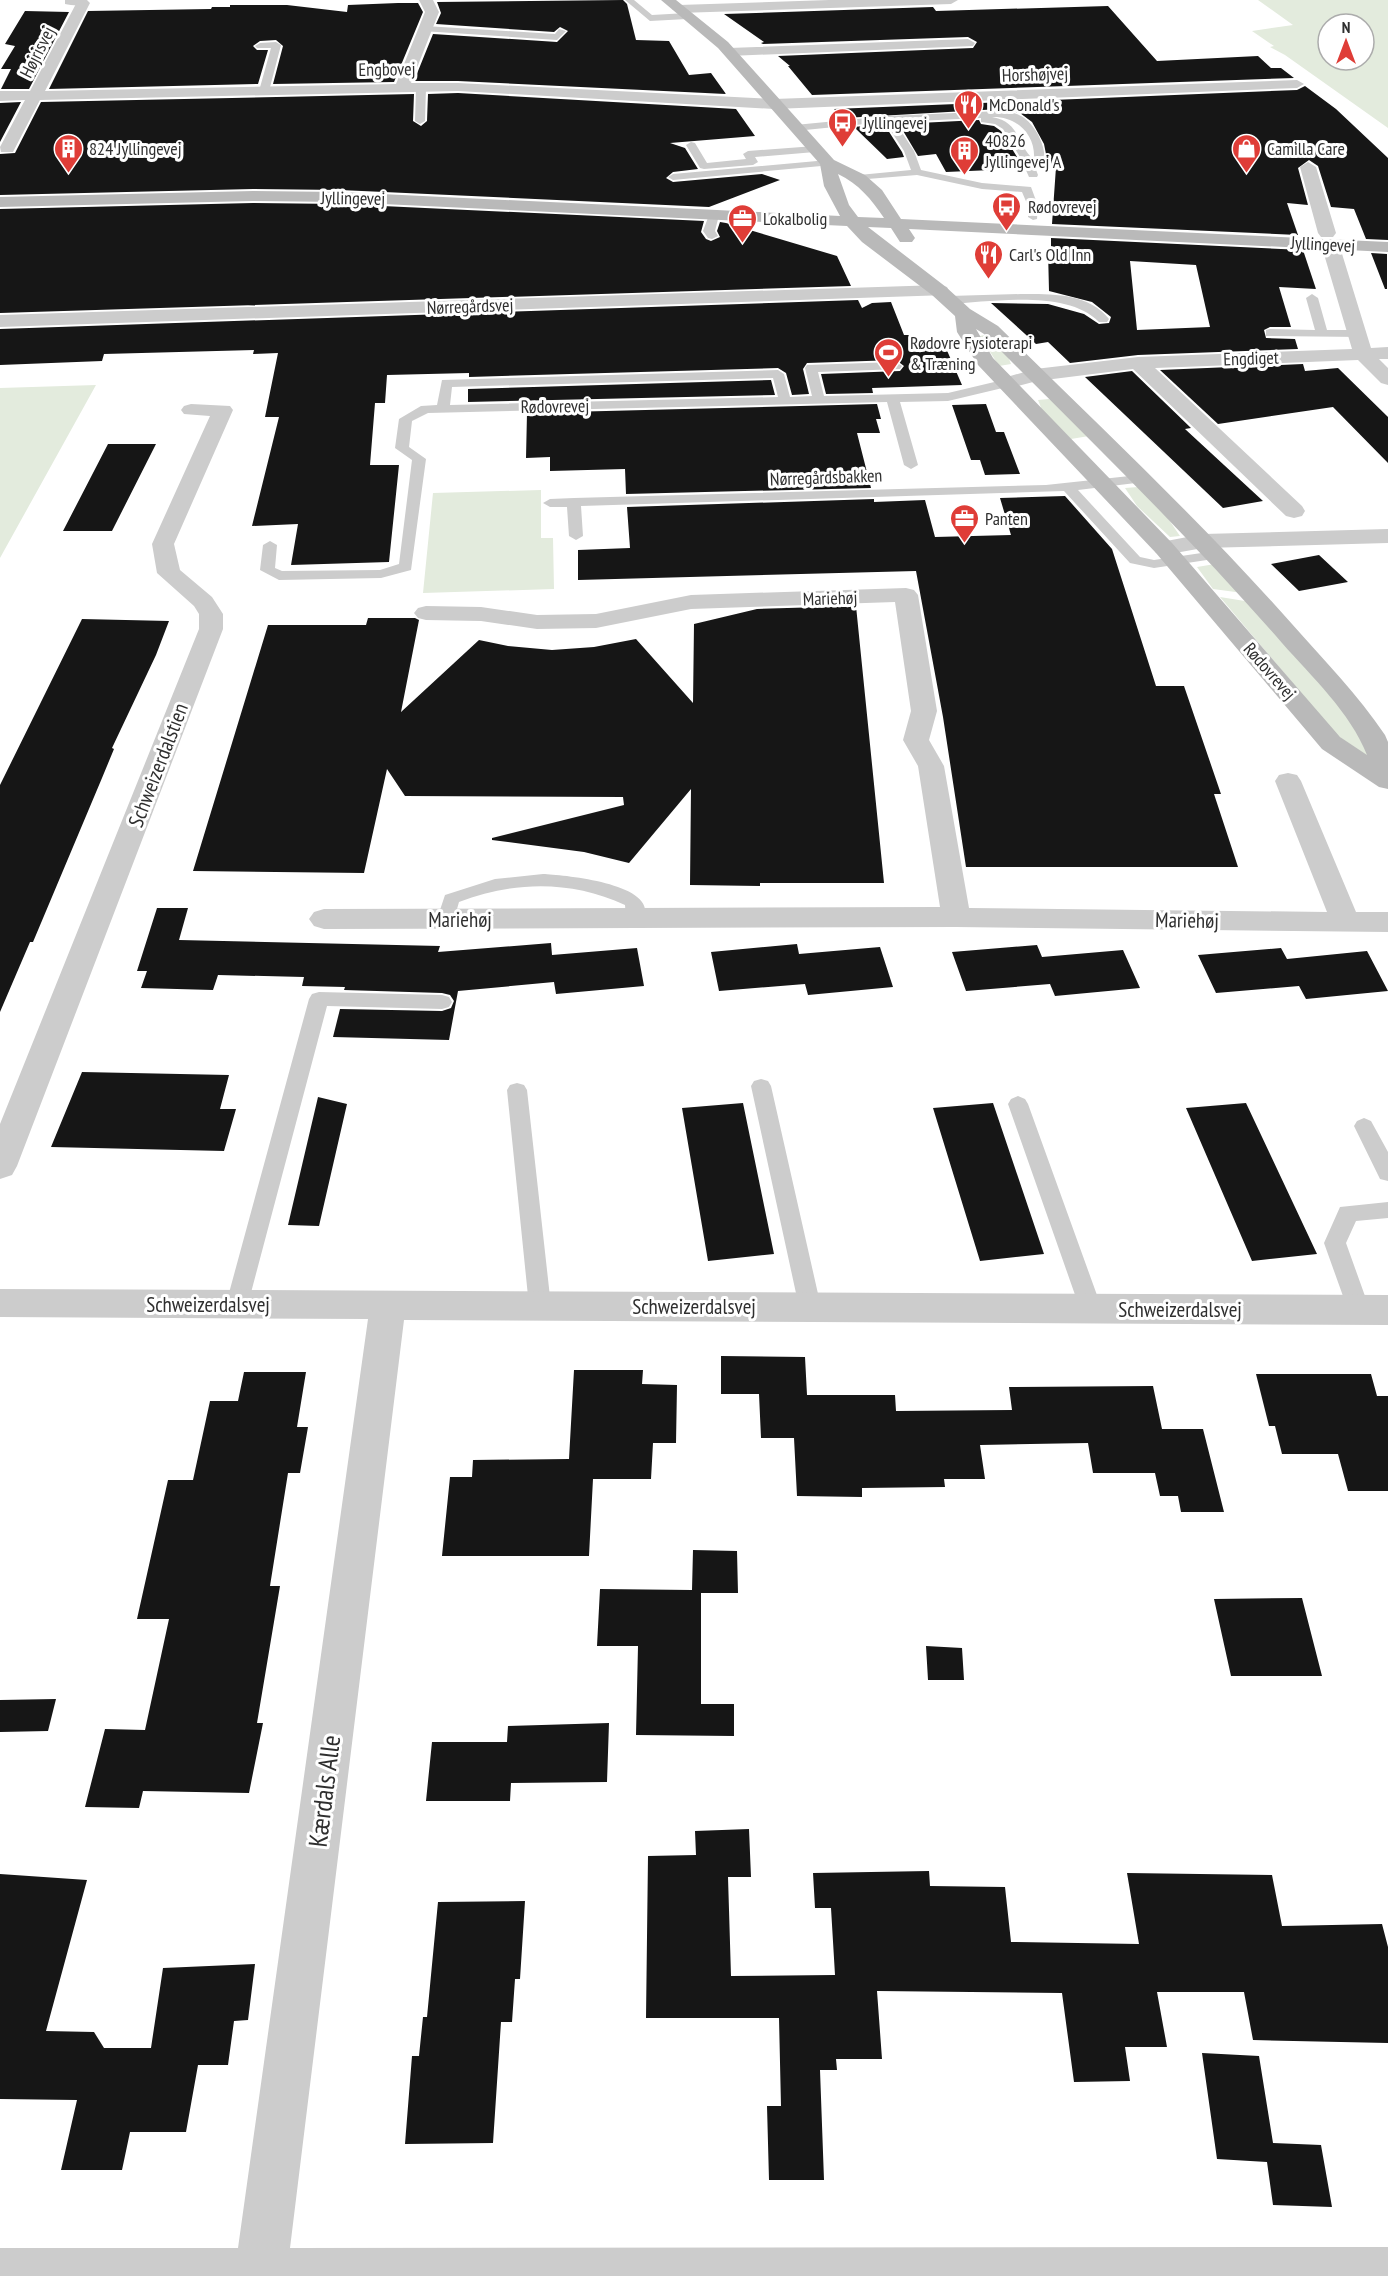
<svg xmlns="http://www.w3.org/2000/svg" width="1388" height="2276" font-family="'PT Sans Narrow',sans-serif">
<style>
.green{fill:#e3ebdd;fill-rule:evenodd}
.building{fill:#161616;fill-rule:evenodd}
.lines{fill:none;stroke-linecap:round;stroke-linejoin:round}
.lane{fill:#ccc;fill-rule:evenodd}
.street{fill:#ccc;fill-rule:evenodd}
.secondary{fill:#b9b9b9;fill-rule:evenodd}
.labels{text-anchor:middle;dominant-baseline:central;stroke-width:6;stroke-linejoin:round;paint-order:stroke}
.far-street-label{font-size:18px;fill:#2f2f2f;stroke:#fff}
.far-poi-label{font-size:18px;fill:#2f2f2f;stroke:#fff;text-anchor:start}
.street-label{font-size:21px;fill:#2f2f2f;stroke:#fff}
.near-street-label{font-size:26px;fill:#2f2f2f;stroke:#fff}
</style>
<rect width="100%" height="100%" fill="#fff"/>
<path class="green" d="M1258 0H1388V128L1285 55 1270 47 1274 46 1252 31 1293 25ZM1328 24H1364V60H1328Z
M984 335H990L1005 349 1011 364 999 366 980 336Z
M96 385 0 558V388Z
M1049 399 1062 407 1089 436 1071 439 1042 410 1038 400Z
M1138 487 1167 517 1180 536 1170 537 1137 506 1125 488Z
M541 490V538H553L554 589 423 593 433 493Z
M1215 564 1243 593 1213 589 1197 567Z
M1220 597 1251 602 1355 724 1373 756 1366 760 1333 731Z"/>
<path class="building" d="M623 0 627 4 636 40 669 41 689 75 711 73 726 94 458 81H414L433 34 557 42 568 31 560 27 554 32 436 24 441 13 437 2Z
M398 3H418L423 12 394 82 273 84 283 46 276 40 260 41 253 46 257 50H268L258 84 49 89 88 11 211 9 212 7H230V5H287L347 12 348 5Z
M1108 6 1157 61 1258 56 1271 68H1281L1294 78 812 95 788 66H790L778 56 973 48 977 42 968 37 763 44 761 43 764 42 724 14 933 7 936 11Z
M25 11 69 12 29 89H1L11 69H1L15 46 5 44Z
M1305 86 1336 109 1388 158V240L1366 239 1354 209 1331 207 1318 166 1309 160 1298 168 1308 205 1287 203 1298 235 1052 224 1056 167 1041 168 1045 165 1047 159 1044 144 1032 122 1020 113 1000 109 844 118 834 109 1297 90Z
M458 93 736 109 755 136 670 143 685 148 698 169 673 172 666 178 673 182 762 174 780 180 709 207 340 190 253 189 0 195V154L15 153 41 102 414 94 413 121 421 126 427 121 428 94Z
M21 102 0 142V103Z
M979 120 981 124 994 126 1001 131 1019 160 1014 162 1015 169 946 172 936 154 918 156 899 124Z
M884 124 902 152 904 157 887 159 854 127Z
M253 203 340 204 704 221 701 232 706 239 711 241 720 237 717 231 720 222 726 223 837 256 851 286 0 313V209Z
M1051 238 1303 250 1316 289 1279 287 1291 327H1270L1264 330 1266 338 1295 339 1298 349 1138 355 1070 363 1048 342 1036 344 991 303 1048 304 1084 314 1099 324 1109 323 1111 317 1092 302 1049 291 1048 250H1051ZM1130 261 1196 265 1210 327 1137 330Z
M1371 253 1387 254V289H1385Z
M858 300 862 308 872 303 891 302 904 335H916L918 340 942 339 962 385 872 388 873 393 826 394 821 374 900 371 904 366 896 360 807 363 803 369 809 394 792 395 786 373 778 368 469 377V373L387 375 385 403H375L370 465H399L389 562 291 565 298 524 252 526 279 417H265L278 353 253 354 254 350 104 354 102 361 0 365V329Z
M1303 364 1305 371 1338 368 1388 417V463L1333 407 1218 424 1160 370Z
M1132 371 1191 428 1185 429 1263 501 1223 508 1085 377Z
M771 380 775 395 468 402V389Z
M877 404 881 419H876L880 433H857L871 488 626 494 625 469 550 471V457L526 458 527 413Z
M986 404 996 432H1004L1020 474 985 475 980 460H971L952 405Z
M108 444H156L112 531H63Z
M1065 496 1112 549 1156 686H1184L1221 794H1214L1238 867H966L943 717 916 571 578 580V550L630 548 627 507 874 499V502L925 500 935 537 1011 535 1000 498Z
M1319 555 1348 582 1299 591 1271 564Z
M856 606 884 883H760V886L690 885 691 789 629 863 584 852 492 840V838L624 805 623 797 405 796 387 769 364 873 193 871 268 625H366L368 618H415L419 620 401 712 479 640 508 646 552 650 594 647 636 639 693 703 694 624 757 609Z
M82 619 169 621 156 655 112 748 114 749 102 778 33 942H30L0 1012V785Z
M157 908H188L179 940 440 946 438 952 551 943 552 955 637 948 644 986 556 994 554 982 458 991 449 1040 333 1037 340 1009 442 1011 451 1008 454 1001 450 995 442 993 344 990 345 987 302 986 304 977 218 975 213 990 141 988 147 971H137Z
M797 944 799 954 880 947 893 987 808 995 805 984 719 991 711 952Z
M1037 945 1042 957 1123 950 1140 988 1055 996 1050 984 966 991 952 952Z
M1281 948 1287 959 1367 951 1388 991 1306 999 1299 986 1216 993 1198 955Z
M82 1072 229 1075 220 1109H236L224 1151 51 1147Z
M318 1097 347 1104 319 1226 288 1225Z
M743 1103 774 1254 708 1261 682 1108Z
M993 1103 1044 1254 980 1261 933 1108Z
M1246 1103 1317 1254 1252 1261 1186 1108Z
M721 1356 805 1357 807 1395H895L896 1411 1012 1410 1009 1387 1153 1386 1162 1429H1203L1224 1512H1181L1178 1496H1160L1155 1473H1093L1088 1443 980 1445 985 1479H944L945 1487 862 1488V1497L797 1496 794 1438H761L759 1394H721Z
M574 1370H643L642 1384 677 1385 676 1443H653L651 1479H593L589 1556H442L450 1477H472L473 1460 569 1459Z
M244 1372H306L297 1427H308L300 1473H288L270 1586H280L257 1723H263L249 1793 143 1791 139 1808 85 1807 105 1729 145 1730 169 1619H137L168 1480H193L210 1401H238Z
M1256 1374H1371L1377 1396H1388V1491H1348L1338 1454H1282L1275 1426H1269Z
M693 1550 737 1551 738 1593H701V1704H734V1736L636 1735 638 1646H597L600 1589 692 1590Z
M1302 1598 1322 1676H1231L1214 1599Z
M926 1646 962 1648 964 1680H928Z
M56 1699 48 1731 0 1732V1700Z
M609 1723 607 1782 511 1783 510 1801H426L432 1742H507L508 1726Z
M749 1829 751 1877H728L731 1976 835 1975 831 1908H815L813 1873 929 1871 930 1886 1005 1887 1011 1942 1139 1944 1127 1873 1272 1875 1282 1926 1382 1924 1388 1947V2043L1253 2040 1244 1992H1157L1167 2047H1125L1130 2081 1074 2082 1062 1993 877 1991 882 2059H836L837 2070H820L824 2180H769L767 2106H781L779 2018H646L648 1856 696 1855 695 1831Z
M0 1874 87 1880 46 2031 94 2032 104 2048H151L163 1968 255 1964 248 2020 234 2021 228 2065H198L186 2132H130L122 2170H61L77 2100 0 2099Z
M525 1901 520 1979H515L512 2022H501L493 2143 405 2144 412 2056H419L423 2017H427L438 1902Z
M1202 2053 1259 2056 1273 2143 1321 2145 1332 2207 1273 2205 1267 2162 1217 2159Z"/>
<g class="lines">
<path class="lane" d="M65 0H83L87 3C82 7 71 5 65 4Z
M625 0H634L652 15 687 13 691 16 687 19 650 21Z
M425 26 555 34 559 29 566 31 557 40 422 31V27Z
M260 43 276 42 281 45 269 91 264 94 259 91 271 48H257L255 46Z
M421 85 426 88 425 121 420 124 415 121 416 88Z
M1000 111C1006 112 1014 112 1019 115 1035 122 1049 150 1043 165L1035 167 1038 175 1037 177H1029L1025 168 1016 167V163L1023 162 1003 129 995 124 981 122V118L895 122 914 151 921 170 982 183 1031 187 1038 206 1037 219 1033 220 1028 217V206L1022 192 982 189 917 175 855 180 854 178 859 175 911 170 904 151 885 122 795 131 790 128 795 125 888 116ZM992 117C1016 116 1036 134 1034 160 1017 146 1021 122 992 117Z
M691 142 695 143 707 163 746 159 743 154 748 151 815 146 820 149 815 152 755 157 758 162 753 165 704 169 700 168 686 145Z
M828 160 833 163 832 165 673 180 668 177 673 174Z
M714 212 719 215 715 231 718 236 712 239 708 238 703 231 709 215Z
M1021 294C1051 294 1089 293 1109 319L1107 322H1099C1067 289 991 302 949 304L943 300 949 296Z
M1312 294 1318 298 1327 330H1357L1361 331V337L1266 336V330L1270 329 1315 330 1306 298Z
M896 362 902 366 900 369 818 372 824 396 948 393 1007 379 1013 383 1011 386 948 401 900 402 918 465 911 469 904 465 887 402 428 413 412 421 409 447 426 459 411 570 381 578 279 580 260 570 263 545 270 541 277 545 275 568 282 571 380 570 399 564 412 460 395 448 399 419 421 406 437 405 442 380 778 370 784 374 790 397 812 396 805 368 807 365ZM773 378 778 397 450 405 452 387Z
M1139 475 1144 476 1146 479 1144 482 1078 490 1140 557 1154 560 1215 551 1220 552 1222 555 1220 558 1154 568 1130 563 1064 491 581 506 583 536 576 540 569 536 567 507H550L543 503 550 499 574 498 1046 485Z
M543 874C564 875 665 884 642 922H628L626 918 625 905C571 880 514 881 459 902L453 923H439L437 919 445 895 495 879Z
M319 992 442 995 449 997 452 1002 449 1007 442 1009 327 1006 248 1304 245 1311 237 1313 229 1311 226 1304 309 999 312 994Z
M761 1079 768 1081 771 1086 821 1307 818 1314 810 1316 802 1314 799 1307 751 1086 754 1081Z
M517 1083 524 1085 527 1090 551 1306 548 1313 540 1315 532 1313 529 1306 507 1090 510 1085Z
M1018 1096 1025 1099 1028 1104 1102 1309 1099 1316 1091 1318 1083 1316 1080 1309 1008 1104 1011 1099Z
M1364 1118 1371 1121 1388 1152V1181L1380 1179 1354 1126 1357 1121Z
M1388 1202V1218L1356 1221 1346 1243 1370 1310 1367 1317 1359 1319 1351 1317 1348 1310 1324 1243 1340 1207Z"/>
<path class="street" d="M78 0H87L90 3 45 91 396 84 425 12 419 0H433L439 12 411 83H458L774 99 1297 80 1304 84 1297 88 774 109 458 91 40 100 13 152H1L0 147 25 100 0 101V91H30Z
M829 0H958L951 4 679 13 672 9 679 5Z
M968 39 975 43 973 46 729 56 722 52 729 48Z
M1308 162 1316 167 1336 233 1333 237H1321L1318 233 1300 167Z
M1330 239 1336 240 1339 244 1371 348 1388 347V359H1379L1388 368V385L1381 383 1358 360 1155 368 1302 506 1305 511 1302 516 1294 518 1286 516 1133 369 1037 381 1007 389 1000 387 997 383 1000 379 1035 369 1138 357 1352 349 1321 244 1324 240Z
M940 285 947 287 949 291 947 295 0 327V315Z
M191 404 230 406 233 410 174 544 180 570 212 597 223 614V629L17 1166 12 1175 0 1179V1124L199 629V614L194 606 157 573 152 544 210 416 184 414 181 410 184 406Z
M1388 529V543L1203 548 1164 555 1156 553 1153 548 1156 543 1203 534Z
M906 588 914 590 918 595 937 711 929 740 944 766 969 908 1327 912 1275 781 1279 775 1288 773 1297 775 1301 781 1356 912H1388V932L956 927 324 929 314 926 309 919 314 912 324 909 940 907 918 766 903 740 911 711 895 602 691 609 596 628 537 629 481 621 426 620 418 618 414 613 418 608 426 606 481 607 537 615 596 614 691 595Z
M0 1289 1388 1295V1325L404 1320 290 2248 1388 2247V2276H0V2248H238L368 1319 0 1317Z"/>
<path class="secondary" d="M661 0H676L728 42 834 160 865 175 882 190 901 219 1388 242V252L909 229 915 238 912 242H900L891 228 868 227 946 287 970 309 998 326C1097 424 1199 519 1292 624 1324 660 1358 695 1385 735L1388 742V789L1379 787 1322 749 1156 553 978 365 957 332 955 316 932 295 862 242 847 226 340 202 253 201 0 207V197L253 191 340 192 840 216 824 186 820 164 718 48ZM838 174C859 184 871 199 884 218L858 217 849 205ZM976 329 984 334C1085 435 1188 535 1282 643 1312 677 1350 712 1367 755L1340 737 1172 543 993 358Z"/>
</g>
<defs>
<symbol id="restaurant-pin" viewBox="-11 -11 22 30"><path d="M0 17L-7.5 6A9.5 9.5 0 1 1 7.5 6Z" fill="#df3d37" stroke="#fff"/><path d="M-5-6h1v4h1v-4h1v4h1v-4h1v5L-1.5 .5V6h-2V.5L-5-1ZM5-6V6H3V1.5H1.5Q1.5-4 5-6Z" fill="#fff"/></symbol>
<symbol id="bus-pin" viewBox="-11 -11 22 30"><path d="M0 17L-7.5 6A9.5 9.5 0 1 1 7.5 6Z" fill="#df3d37" stroke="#fff"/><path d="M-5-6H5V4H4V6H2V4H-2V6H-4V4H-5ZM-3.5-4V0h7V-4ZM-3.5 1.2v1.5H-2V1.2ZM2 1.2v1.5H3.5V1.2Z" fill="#fff"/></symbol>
<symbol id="building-pin" viewBox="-11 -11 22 30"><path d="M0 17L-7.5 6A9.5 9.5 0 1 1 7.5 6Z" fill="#df3d37" stroke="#fff"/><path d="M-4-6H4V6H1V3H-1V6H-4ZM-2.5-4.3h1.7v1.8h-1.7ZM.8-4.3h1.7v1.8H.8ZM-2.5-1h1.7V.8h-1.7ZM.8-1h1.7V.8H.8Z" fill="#fff"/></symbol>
<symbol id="shop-pin" viewBox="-11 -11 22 30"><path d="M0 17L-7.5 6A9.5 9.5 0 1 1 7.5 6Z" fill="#df3d37" stroke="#fff"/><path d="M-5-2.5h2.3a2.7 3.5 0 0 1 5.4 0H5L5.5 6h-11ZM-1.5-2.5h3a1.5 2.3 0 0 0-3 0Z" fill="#fff"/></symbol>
<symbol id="office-pin" viewBox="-11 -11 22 30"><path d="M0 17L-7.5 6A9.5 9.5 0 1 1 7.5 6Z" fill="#df3d37" stroke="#fff"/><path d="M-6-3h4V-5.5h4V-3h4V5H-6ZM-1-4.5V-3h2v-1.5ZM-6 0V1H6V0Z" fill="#fff"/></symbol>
<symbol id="stadium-pin" viewBox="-11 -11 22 30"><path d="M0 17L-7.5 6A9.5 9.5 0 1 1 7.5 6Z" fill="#df3d37" stroke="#fff"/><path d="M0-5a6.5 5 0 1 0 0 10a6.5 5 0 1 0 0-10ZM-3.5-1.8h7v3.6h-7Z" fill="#fff"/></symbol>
</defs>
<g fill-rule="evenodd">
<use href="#restaurant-pin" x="952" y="88" width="33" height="45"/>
<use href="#bus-pin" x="826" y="106" width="33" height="45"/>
<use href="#building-pin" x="52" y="132" width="33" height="45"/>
<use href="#shop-pin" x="1230" y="132" width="33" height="45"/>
<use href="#building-pin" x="948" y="134" width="33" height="45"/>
<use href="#bus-pin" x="990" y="190" width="33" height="45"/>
<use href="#office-pin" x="726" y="202" width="33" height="45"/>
<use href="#restaurant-pin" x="972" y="238" width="33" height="45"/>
<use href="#stadium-pin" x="872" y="336" width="33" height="45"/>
<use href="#office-pin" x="948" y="502" width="33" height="45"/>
</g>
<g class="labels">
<g class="far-street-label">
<text transform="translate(37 52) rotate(-63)">Højrisvej</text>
<text transform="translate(387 69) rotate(-1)">Engbovej</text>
<text transform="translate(1035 74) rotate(-2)">Horshøjvej</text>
<text transform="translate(353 198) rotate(1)">Jyllingevej</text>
<text transform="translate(1323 244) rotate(3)">Jyllingevej</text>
<text transform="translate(470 306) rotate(-2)">Nørregårdsvej</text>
<text transform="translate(1251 358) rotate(-2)">Engdiget</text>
<text transform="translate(555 406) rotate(-1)">Rødovrevej</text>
<text transform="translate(826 477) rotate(-2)">Nørregårdsbakken</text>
<text transform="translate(830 598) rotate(-2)">Mariehøj</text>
<text transform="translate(1270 671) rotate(49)">Rødovrevej</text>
</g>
<g class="far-poi-label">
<text x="989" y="104">McDonald's</text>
<text x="863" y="122">Jyllingevej</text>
<text x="985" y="140">40826<tspan x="985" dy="21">Jyllingevej A</tspan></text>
<text x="89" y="148">824 Jyllingevej</text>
<text x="1267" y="148">Camilla Care</text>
<text x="1028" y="206">Rødovrevej</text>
<text x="763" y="218">Lokalbolig</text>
<text x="1009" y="254">Carl's Old Inn</text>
<text x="910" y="342">Rødovre Fysioterapi<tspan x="910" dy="21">&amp; Træning</tspan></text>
<text x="985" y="518">Panten</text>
</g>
<g class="street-label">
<text transform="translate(158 765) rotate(-69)">Schweizerdalstien</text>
<text x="460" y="919">Mariehøj</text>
<text transform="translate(1187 920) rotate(1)">Mariehøj</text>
<text x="208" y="1304">Schweizerdalsvej</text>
<text x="694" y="1306">Schweizerdalsvej</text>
<text x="1180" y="1309">Schweizerdalsvej</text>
</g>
<g class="near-street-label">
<text transform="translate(324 1791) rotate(-83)">Kærdals Alle</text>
</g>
</g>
<g transform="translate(1346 42)"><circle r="28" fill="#ffffff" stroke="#acacac" stroke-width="1.5"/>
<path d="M0-4.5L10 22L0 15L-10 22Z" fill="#df3d37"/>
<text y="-9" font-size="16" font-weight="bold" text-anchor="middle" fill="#2f2f2f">N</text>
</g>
</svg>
